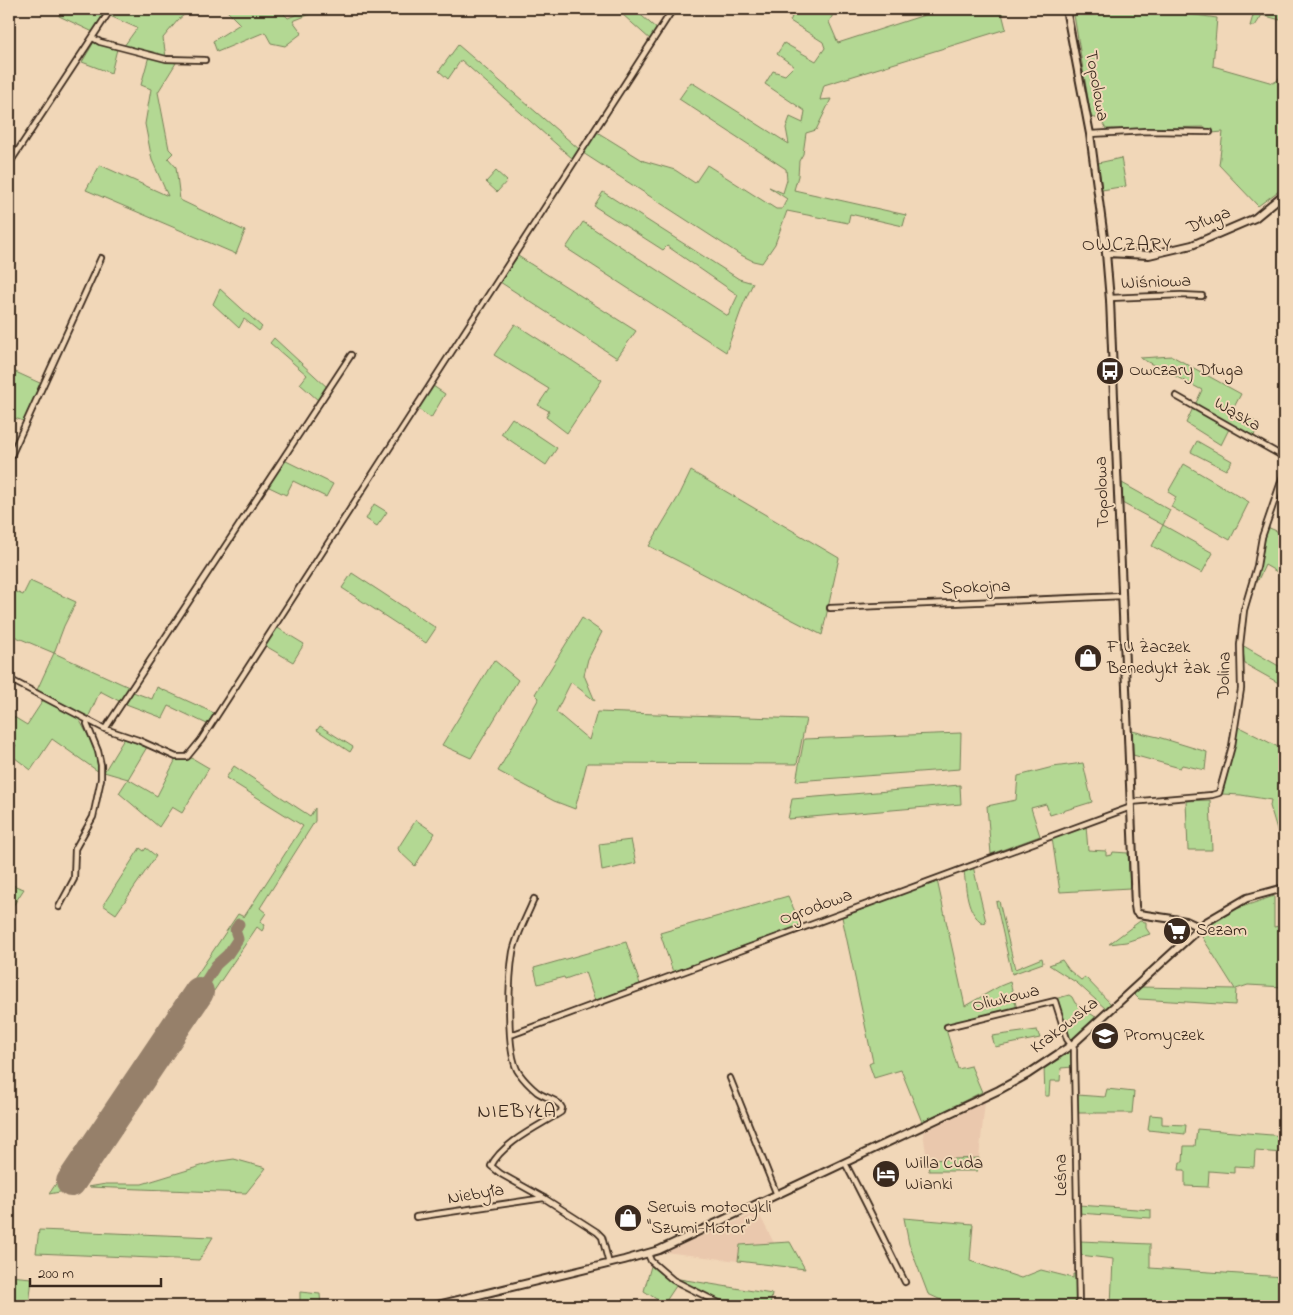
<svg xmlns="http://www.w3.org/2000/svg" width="1293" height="1315" font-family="'Indie Flower',sans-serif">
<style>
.built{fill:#eac8ad}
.green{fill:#b3d893;stroke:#778158}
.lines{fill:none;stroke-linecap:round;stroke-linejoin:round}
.taxiway{stroke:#96806b;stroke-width:11}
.runway{stroke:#96806b;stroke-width:30}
.street-casing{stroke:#3b2a1e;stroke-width:8}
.secondary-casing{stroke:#3b2a1e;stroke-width:10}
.street{stroke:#f1d7b8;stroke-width:4.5}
.secondary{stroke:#f1d7b8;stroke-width:6}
.labels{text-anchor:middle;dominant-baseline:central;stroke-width:4;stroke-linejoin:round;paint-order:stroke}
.street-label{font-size:18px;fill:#3b2a1e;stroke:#f1d7b8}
.poi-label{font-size:18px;fill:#3b2a1e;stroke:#f1d7b8;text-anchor:start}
.quarter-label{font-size:20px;letter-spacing:1px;fill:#3b2a1e;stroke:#f1d7b8}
</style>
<rect width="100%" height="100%" fill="#f1d7b8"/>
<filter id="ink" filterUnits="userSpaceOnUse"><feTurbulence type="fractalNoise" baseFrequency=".02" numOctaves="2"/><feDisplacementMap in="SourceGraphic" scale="10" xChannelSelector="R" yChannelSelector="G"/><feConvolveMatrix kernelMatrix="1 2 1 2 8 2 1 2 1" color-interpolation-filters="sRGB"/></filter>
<g filter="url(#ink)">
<path class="built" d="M985 1102 979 1158 927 1160 923 1132Z
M758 1212 774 1243 740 1245 738 1261 665 1252Z"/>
<path class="green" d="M62 9H102L106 11 93 32 59 16Z
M115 9H191L178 20 163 38 166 57 124 46 137 28 110 16Z
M225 9H279L288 18 310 9H323L293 21 302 33 285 46 271 43 265 32 217 52 213 41 240 24Z
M625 9H634L658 30 652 41 622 14Z
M791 9H836L829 22 838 43 943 9H1016L1002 13 1006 29 824 85 820 100 831 99 816 130 806 133 803 154 799 161 798 176 794 190 906 215 903 226 850 214 848 223 787 211 775 244 762 263 753 261 739 254 583 153 597 132 644 161 675 170 695 183 707 165 776 209H782L787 199 769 187 783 193 787 180 786 169 679 99 691 82 789 144 786 128 790 117 803 123 805 111 765 84 773 71 785 75 794 66 777 54 784 43 816 61 825 48 823 42 790 21 792 17 788 14Z
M1073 9H1153L1217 18 1213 66 1273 83 1278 80 1284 68V187L1258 206 1219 165 1223 132 1212 133 1205 127 1106 129 1100 119 1091 117Z
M1255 9H1284V21L1262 15 1255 26H1250Z
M94 42 117 49 111 73 82 62Z
M458 45 579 149 573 159 461 60 448 79 439 71Z
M149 56 176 63 158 92 169 149 173 153 168 158 176 167 180 200 245 231 236 254 86 190 100 165 168 196 152 160 145 124 151 89 141 85Z
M1121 158 1126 186 1102 190 1098 163Z
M496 171 507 181 497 192 486 182Z
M603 192 739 279 753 283 743 305 726 352 566 248 583 222 728 316 738 295 667 246 663 250 594 206Z
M518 256 636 331 617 358 500 282Z
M220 289 262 327 259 331 244 319 239 328 213 304Z
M515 324 602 380 567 433 546 417 549 411 538 405 549 389 494 355Z
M274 338 328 388 319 401 300 384 307 375 270 343Z
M1172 356 1241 394 1233 409 1259 424 1253 438 1195 405 1202 390 1140 358Z
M9 369 42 384 26 422 9 416Z
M433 386 445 394 431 418 418 409Z
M1193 408 1229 429 1221 445 1186 423Z
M512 418 557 448 546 465 501 434Z
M1197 441 1232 461 1226 470 1191 452Z
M284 460 333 484 326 497 293 481 286 495 267 486Z
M1184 464 1249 502 1230 540 1171 507 1176 497 1168 492Z
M691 471 839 558 822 635 649 546 680 494Z
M1122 483 1170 510 1163 525 1213 553 1202 573 1152 546 1163 525 1122 503Z
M374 504 387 512 377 526 366 519Z
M1267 527 1279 532 1277 537 1284 541V576L1265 565 1258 580 1255 579 1261 561Z
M352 573 436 628 426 643 342 588Z
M30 581 76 602 64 626 54 653 131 688 121 702 100 691 88 718 37 690 54 653 9 634V589L23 595Z
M582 618 602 632 588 659 584 675 595 701 571 682 556 712 589 740 597 712 806 719 797 764 587 763 575 809 554 801 498 771 539 698 535 694Z
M276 627 304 644 293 662 264 645Z
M1242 645 1284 669V686L1245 664Z
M494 660 518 680 471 758 442 745Z
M157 687 214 713 207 724 169 706 163 718 126 704 133 692 152 699Z
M44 699 78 717 98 754 99 772 52 739 31 770 11 755 16 745 9 739V714L27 725Z
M320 726 353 747 350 752 317 730Z
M1237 726 1284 750V785L1278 801H1284V853L1270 806 1271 800 1241 795 1222 794 1230 763Z
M1132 731 1158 737 1207 752 1205 770 1182 765 1180 768 1133 755Z
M961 733 960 769 796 781 804 739Z
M124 739 147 747 128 779 157 796 176 759 183 760 192 758 209 768 182 813 172 807 159 827 119 793 128 779 104 772Z
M1083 763 1092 802 1050 815 1046 804 1031 808 1040 836 991 854 987 806 1016 800 1018 776 1053 767Z
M234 766 310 816 315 808V821L260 908 266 913 260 922 265 925 262 931 257 927 81 1188 49 1194 238 914 244 917 303 826 226 778Z
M960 785 961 804 788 819 792 799Z
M1210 800 1212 850H1188L1186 801Z
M416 820 435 833 415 866 399 851 398 848Z
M1086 826 1088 850 1106 851V856L1112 855 1113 852 1128 853 1130 888 1060 892 1052 838Z
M631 840 636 863 602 871 599 844Z
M140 848 144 851 146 848 156 856 116 914 103 905Z
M973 866 986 922 983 923C966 913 966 887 964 870Z
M937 880 965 1006 1000 986 1010 982 1017 1009 945 1026 958 1069 971 1066 982 1092 922 1122 901 1070 874 1078 869 1064 873 1062 842 917Z
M9 884 24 889 9 912Z
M788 896 801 925 673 972 660 933Z
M1274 896V927L1284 925V987L1248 985 1236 989 1235 1005 1139 999 1134 994 1141 987 1235 989 1199 932 1236 909Z
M999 901 1015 969 1042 958 1043 963 1012 974 996 902Z
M1140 921 1146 922V928L1150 934 1126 942 1109 944Z
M626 942 640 984 595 1001 585 972 565 979 564 977 538 984 534 968Z
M1062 960 1069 970 1081 980 1085 977 1111 1004 1106 1009 1077 983 1049 965Z
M1069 995 1072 997 1075 1003 1097 1018 1072 1040H1068L1055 999Z
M1037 1030 1040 1038 995 1047 992 1036Z
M1072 1049 1073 1067 1061 1068 1060 1081H1050L1049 1096H1045L1044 1067Z
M1107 1089 1134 1092 1132 1113H1077V1095L1105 1097Z
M1150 1115 1162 1116V1124L1186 1125 1185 1134 1148 1130Z
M1197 1129 1284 1136V1153L1255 1151 1254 1167 1234 1166V1173L1209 1171 1208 1187 1185 1186V1170H1179L1180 1162H1183L1184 1146H1195Z
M979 1158 977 1171H929L927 1160Z
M234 1159 266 1168 246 1193 88 1187 106 1184H142L214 1162Z
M1078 1205 1151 1210V1218L1078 1213Z
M904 1218 973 1224 970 1261 1021 1278 1041 1270 1073 1278V1274H1076L1077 1306H954L928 1294 909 1244Z
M39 1230 213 1237 199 1260 36 1253Z
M1080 1241 1150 1244V1268L1284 1277V1306H1184L1147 1304V1306H1111L1113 1259 1080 1255Z
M790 1242 805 1269 738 1261 740 1245Z
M651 1266 676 1286 664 1304 644 1291Z
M671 1275 673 1278 772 1294 770 1306H727L670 1277Z
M9 1276 32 1278 29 1306H9Z
M300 1292 320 1294 321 1306H281V1301L300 1302Z"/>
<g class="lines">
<path class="taxiway" d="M199 992 216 965 228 954 238 939 235 930 239 924"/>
<path class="runway" d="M71 1182 199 992"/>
<defs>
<path id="street" d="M93 38 100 42 166 59 205 60
M1090 134 1147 131 1210 132
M9 164 111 9
M1110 298 1181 295 1202 296
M1176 396 1284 457
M9 460 101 258
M830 608 1123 596
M9 679 105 729 138 740 176 757H187L201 740 673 9
M105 729 351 355
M1130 802 1212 795 1219 793 1232 746 1241 689 1240 645 1244 610 1257 566 1262 537 1284 473
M534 899C527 916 517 934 513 952 509 976 505 1054 519 1073 524 1080 531 1087 537 1092 545 1098 558 1099 562 1108L561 1112C539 1126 502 1143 491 1166L501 1174 544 1198 597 1232 602 1237 609 1264
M59 907 74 879 75 849 93 817 101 779V765L98 751 87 724 88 720
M947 1027 1055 1001 1067 1039 1074 1049V1057L1079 1306
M511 1035 1131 807
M730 1078 777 1195
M845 1163C866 1202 885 1242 905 1282
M416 1217 544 1198
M648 1254 651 1261 673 1280 725 1306"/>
<path id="secondary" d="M1066 9 1090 134 1106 253 1110 300 1135 906 1136 912 1139 914 1186 921 1199 927
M1106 253 1149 255 1192 245 1255 218 1284 194
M433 1306 624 1260 659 1250 999 1090 1028 1074 1073 1044 1206 922 1247 898 1284 888"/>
</defs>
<use href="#street" class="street-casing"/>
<use href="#secondary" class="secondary-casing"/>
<use href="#street" class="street"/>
<use href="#secondary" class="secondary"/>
</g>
</g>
<defs>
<symbol id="bus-disc" viewBox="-11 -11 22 22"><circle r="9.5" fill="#3b2a1e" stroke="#f1d7b8"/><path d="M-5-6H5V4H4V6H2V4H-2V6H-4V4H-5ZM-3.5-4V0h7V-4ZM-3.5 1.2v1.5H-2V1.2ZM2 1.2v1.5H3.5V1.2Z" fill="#fff"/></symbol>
<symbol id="shop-disc" viewBox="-11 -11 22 22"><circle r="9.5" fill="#3b2a1e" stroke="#f1d7b8"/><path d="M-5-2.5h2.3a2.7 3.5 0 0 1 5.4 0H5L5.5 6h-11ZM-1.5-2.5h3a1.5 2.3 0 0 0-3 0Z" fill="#fff"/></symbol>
<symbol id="supermarket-disc" viewBox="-11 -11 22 22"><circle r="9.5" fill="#3b2a1e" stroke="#f1d7b8"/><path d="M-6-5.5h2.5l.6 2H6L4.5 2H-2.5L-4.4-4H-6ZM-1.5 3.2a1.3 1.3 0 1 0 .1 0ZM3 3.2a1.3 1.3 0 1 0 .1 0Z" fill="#fff"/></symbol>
<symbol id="school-disc" viewBox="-11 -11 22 22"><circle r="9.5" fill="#3b2a1e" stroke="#f1d7b8"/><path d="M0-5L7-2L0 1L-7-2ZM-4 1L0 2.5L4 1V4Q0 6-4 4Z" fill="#fff"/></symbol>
<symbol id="hotel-disc" viewBox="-11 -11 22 22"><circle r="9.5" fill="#3b2a1e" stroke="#f1d7b8"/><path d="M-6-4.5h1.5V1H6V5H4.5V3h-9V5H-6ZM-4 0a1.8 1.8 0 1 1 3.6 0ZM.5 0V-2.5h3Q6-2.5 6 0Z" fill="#fff"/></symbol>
</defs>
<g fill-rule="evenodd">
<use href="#bus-disc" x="1094" y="355" width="32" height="32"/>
<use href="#shop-disc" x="1072" y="642" width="32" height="32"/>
<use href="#supermarket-disc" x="1161" y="915" width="32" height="32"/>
<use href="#school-disc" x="1089" y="1020" width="32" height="32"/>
<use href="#hotel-disc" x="870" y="1158" width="32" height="32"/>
<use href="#shop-disc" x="612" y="1202" width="32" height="32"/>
</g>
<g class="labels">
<g class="street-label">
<text transform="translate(1096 86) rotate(80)">Topolowa</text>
<text transform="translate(1209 221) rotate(-22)">Długa</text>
<text transform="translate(1156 283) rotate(-2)">Wiśniowa</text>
<text transform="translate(1237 415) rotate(30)">Wąska</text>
<text transform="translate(1103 492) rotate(-92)">Topolowa</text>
<text transform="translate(976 588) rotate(-2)">Spokojna</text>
<text transform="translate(1225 675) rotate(-88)">Dolina</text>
<text transform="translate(816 908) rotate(-20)">Ogrodowa</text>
<text transform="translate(1006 999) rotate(-14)">Oliwkowa</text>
<text transform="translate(1065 1026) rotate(-38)">Krakowska</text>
<text transform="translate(1062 1175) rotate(-91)">Leśna</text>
<text transform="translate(476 1195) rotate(-9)">Niebyła</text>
</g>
<g class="poi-label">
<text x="1129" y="371">Owczary Długa</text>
<text x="1107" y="648">F U Żaczek<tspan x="1107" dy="21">Benedykt Żak</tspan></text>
<text x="1196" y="931">Sezam</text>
<text x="1124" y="1036">Promyczek</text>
<text x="905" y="1164">Willa Cuda<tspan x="905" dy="21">Wianki</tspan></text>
<text x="647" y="1208">Serwis motocykli<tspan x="647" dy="21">"Szumi-Motor"</tspan></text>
</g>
<g class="quarter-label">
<text x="1127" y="245">OWCZARY</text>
<text x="517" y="1112">NIEBYŁA</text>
</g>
</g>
<rect width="1293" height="1315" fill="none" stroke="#f1d7b8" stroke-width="30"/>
<rect x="15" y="15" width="1263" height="1285" fill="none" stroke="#3b2a1e" stroke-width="2" filter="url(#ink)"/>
<path d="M30 1278v8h131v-8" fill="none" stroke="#3b2a1e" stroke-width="2.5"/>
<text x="38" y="1278" font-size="15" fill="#3b2a1e" stroke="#f1d7b8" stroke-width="4" paint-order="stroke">200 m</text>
</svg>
